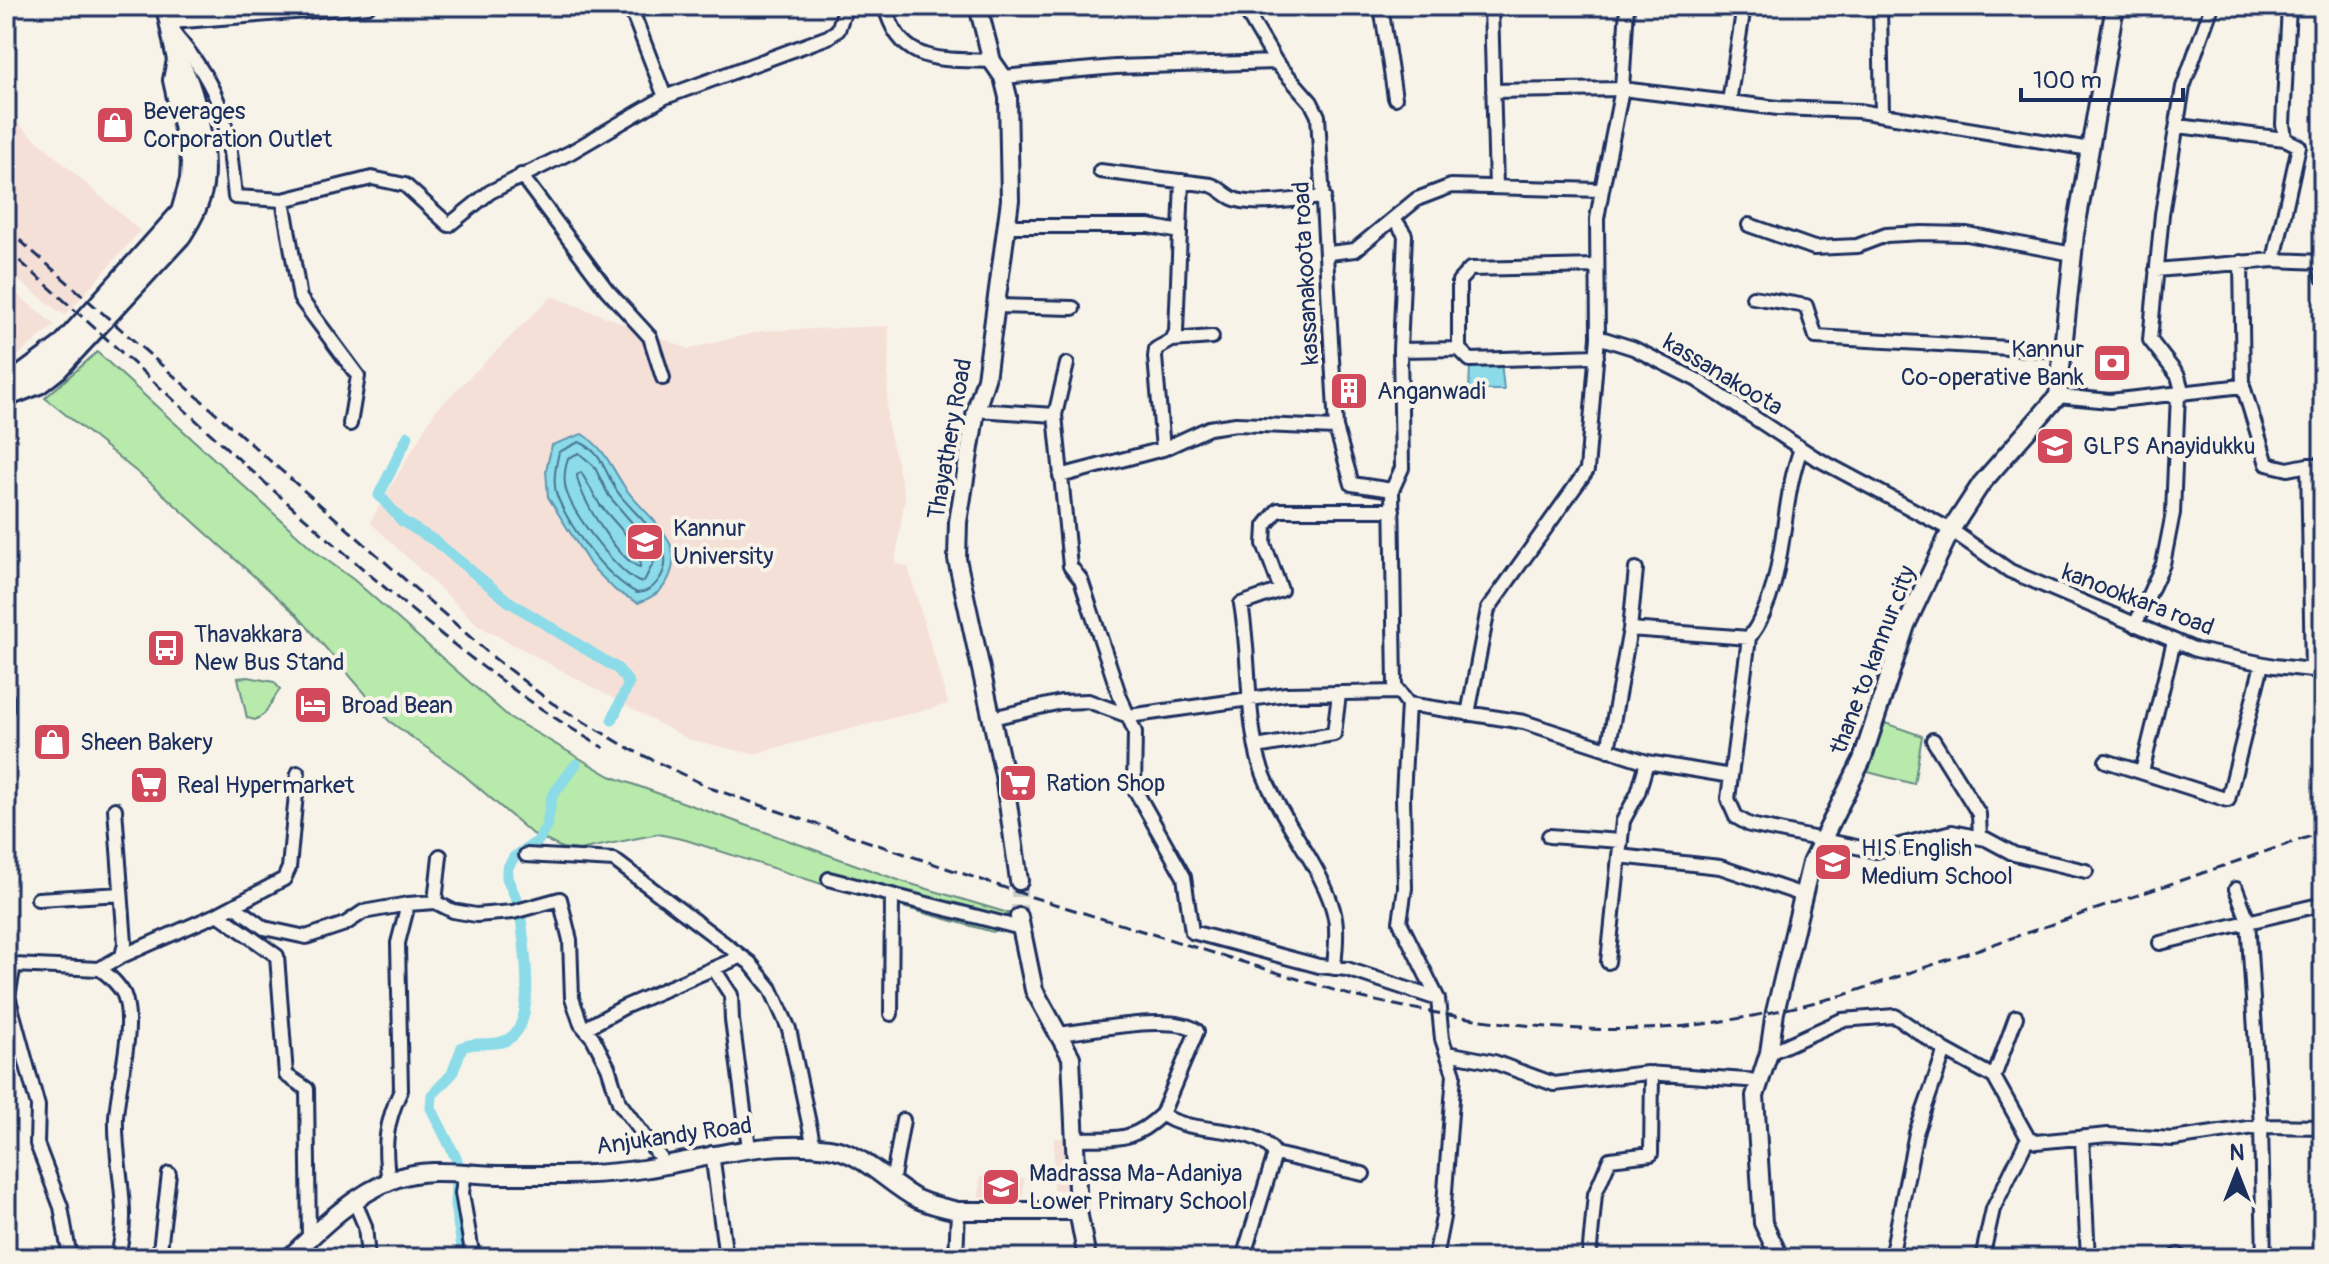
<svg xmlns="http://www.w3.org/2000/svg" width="2329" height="1264" font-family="Pangolin,sans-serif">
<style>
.built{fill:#f5e0d8}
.green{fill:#b7eaab;stroke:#698c84;stroke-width:2}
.water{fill:#8bdbe8;stroke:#5e96b1;stroke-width:2}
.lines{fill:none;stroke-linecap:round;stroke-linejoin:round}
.shore{stroke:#487495;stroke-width:2}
.canal{stroke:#8bdbe8;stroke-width:11}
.tertiary-tunnel{stroke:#cbcccc;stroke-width:16;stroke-dasharray:16 8;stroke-linecap:butt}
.minor-casing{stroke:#1b2f5e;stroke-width:18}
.tertiary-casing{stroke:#1b2f5e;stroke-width:22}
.secondary-casing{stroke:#1b2f5e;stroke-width:24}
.minor{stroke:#f7f3e8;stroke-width:12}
.tertiary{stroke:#f7f3e8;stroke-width:16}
.secondary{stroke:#f7f3e8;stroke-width:18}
.rail{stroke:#1b2f5e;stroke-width:3;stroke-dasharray:12 6;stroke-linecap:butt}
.labels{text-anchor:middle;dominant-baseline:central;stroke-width:8;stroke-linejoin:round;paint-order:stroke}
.poi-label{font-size:24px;fill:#1b2f5e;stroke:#f7f3e8;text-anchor:start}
.street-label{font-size:24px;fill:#1b2f5e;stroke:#f7f3e8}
</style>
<rect width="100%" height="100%" fill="#f7f3e8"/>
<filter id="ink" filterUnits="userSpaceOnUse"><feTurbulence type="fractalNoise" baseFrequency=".0125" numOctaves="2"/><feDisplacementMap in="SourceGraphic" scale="16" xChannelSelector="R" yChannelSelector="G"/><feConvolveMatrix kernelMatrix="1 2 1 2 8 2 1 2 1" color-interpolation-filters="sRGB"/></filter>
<g filter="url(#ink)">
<path class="built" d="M6 113 140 231 65 316 6 271Z
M6 285 55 325 16 357 6 359Z
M552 296 689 349 761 331 889 326 887 422 905 496 895 563 908 567 948 704 752 754 688 739 479 626 370 522 435 411Z
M1054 1138H1073L1072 1190H1053Z
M980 1177 1024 1178 1023 1197H979Z"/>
<path class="green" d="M97 352 316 552 354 580 509 717 610 776 901 881 1008 913 1004 927 993 932 953 921 834 888 686 840 658 834 579 850 562 848 531 833 458 770 389 721 297 615 153 485 45 398Z
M248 677 274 682 280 689 264 714 255 720 247 718 238 678Z
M1885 723 1922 736 1914 784 1868 772Z"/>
<path class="water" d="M1501 362 1504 390H1469L1470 365Z
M582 434C605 448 610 465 624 486 641 513 681 534 672 569 667 588 656 596 638 603L616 591 591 566 548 497 546 470 552 445Z"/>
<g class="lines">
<path class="shore" d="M579 442C602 451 605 473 617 491 634 517 684 546 658 581 652 589 647 592 637 593 605 576 571 530 557 496 552 482 556 465 559 452Z
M579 453 594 466 609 496 652 546 655 560 644 581 639 582C616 570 573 515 566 490 563 479 565 468 568 458Z
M581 472 600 505 641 552 640 567C620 563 578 496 577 475Z"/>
<path class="canal" d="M408 436 379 495 402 521 435 541 508 601 618 669 629 683 612 720
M519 905 507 878V869L514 857 538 841 547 825 552 796 576 764
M464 1258 455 1205 457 1160 431 1108 432 1095 452 1074 462 1047C478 1040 496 1048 510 1038 537 1020 524 946 521 918"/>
<path class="tertiary-tunnel" d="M1019 881V917"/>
<defs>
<path id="minor" d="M630 6 665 97
M885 6C900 65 940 59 992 61
M1243 6 1276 62 1311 102 1318 116 1336 428 1352 484 1392 490 1395 686 1408 704 1524 722 1647 762 1731 776
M1381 6 1395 98
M1491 6 1496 187
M1880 6 1882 114
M171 22 368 6
M174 34C224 91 228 124 235 197L283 200 372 178 405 185 449 225 490 192 571 152 665 97 828 37 838 30 846 6
M1003 77 1115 67 1276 62
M1493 91 1622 89 1778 108 1859 111 2090 149
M1729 102 1744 6
M2178 126 2285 139
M1100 171 1211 185C1220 188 1224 194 1232 198 1251 208 1302 198 1324 197
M521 175 607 290 650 337 663 378
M1602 190 1597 219 1598 337 1633 348 1697 380 1814 457 1951 530 2010 571 2196 650 2274 666 2312 670 2308 465H2323
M283 200 300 298 358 376 350 424
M1394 218 1405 235 1400 350
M1749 225 1814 248 1857 246 1886 235 1922 233 1967 234 2073 254
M1008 226H1149L1180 232
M1329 253 1355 250 1417 199 1451 186 1602 190 1622 89 1627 6
M2274 260 2299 146 2285 139 2283 124 2289 6
M2320 261 2323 278
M1596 266 1470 269 1459 281V349L1470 360 1597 356
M2156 270 2274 260 2323 262
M1753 297 1806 306 1816 337 2062 351
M997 306 1073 308
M1172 340 1212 337
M2243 386 2267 464 2288 469 2308 465
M2183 394 2178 376 2150 340 2162 214 2183 87 2212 6
M2058 396 2110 401 2243 386 2241 262
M976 410 1055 415 1070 566 1081 580 1120 697 1135 732 1134 788 1184 877 1192 932 1319 966 1347 969 1438 999
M1055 415 1067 364
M1163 449 1155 357 1156 349 1172 340 1176 332 1182 181
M1801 449C1778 509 1789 584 1749 638L1728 799 1736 817 1750 825 1876 851 1952 832 1986 839 2014 854 2086 871
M1060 476 1163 449 1209 428 1236 424 1336 428
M1392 490 1402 468 1400 350 1459 349
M2135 625 2163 564 2173 513 2178 394
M1630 629 1749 638
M6 697V710
M1408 704 1403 796 1405 888 1400 922 1438 999 1442 1039 1454 1074 1443 1217 1435 1258
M1468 714 1488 609 1587 470 1598 337
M992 718 1061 702 1088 701 1129 716 1286 694 1399 692
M1933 740 1979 814 1980 838
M1256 747 1334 734 1339 694
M1608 750 1630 629 1636 569
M2106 761 2228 800 2262 664
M1647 762 1638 793 1623 821 1619 856 1720 867 1803 895
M2142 772 2174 641
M1549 836 1621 841
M526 855 614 860 750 963 771 989 789 1029 814 1147
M829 879 1021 928
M2236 889 2248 920 2261 1126 2264 1258
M38 899 121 894
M435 902 440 856
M234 906 264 928 306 937 345 924 363 912 408 904 435 902 453 911 476 915 513 912 560 899 570 940 572 998 581 1024 593 1038 608 1067 619 1102 665 1164
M218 914 277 956 286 1075 307 1089 309 1239
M2160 943 2323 904
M122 956 218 914 284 879 289 868 298 773
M6 960 14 965 8 996 38 1106 37 1144 61 1207 70 1258
M1608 962 1619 856
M14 965 99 969 122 956 125 943 115 809
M1334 968C1335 952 1338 934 1335 918 1326 868 1272 812 1258 757 1246 706 1250 655 1241 604L1281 590 1264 544 1265 526 1278 510H1393
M99 969C107 973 120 986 124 995 136 1026 118 1083 116 1117 114 1165 132 1211 117 1258
M714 969 731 995 732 1020 749 1148
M891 1014 892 895
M586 1028 624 1007 740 957
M1058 1034C1090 1031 1173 1013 1197 1031L1162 1114C1190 1137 1257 1122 1275 1154L1243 1258
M1447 1053 1494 1062 1554 1084 1647 1073 1760 1081
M1769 1053 1842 1020 1895 1016 1945 1050 1994 1077 2028 1138 2036 1142 2108 1135 2173 1139 2261 1126 2323 1127
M6 1059 21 1046
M1994 1077 2016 1017
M2082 1137 2088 1258
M1076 1139C1116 1138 1132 1143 1162 1114
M712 1153 726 1258
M1275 1154 1363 1174
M465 1172 462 1193 473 1258
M389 1181C383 1145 386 1122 401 1090L398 943 408 904
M892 1183 903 1120
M355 1202 365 1226 368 1258
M159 1258 169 1174
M956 1258 958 1211
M1589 1258 1595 1194 1610 1159 1651 1154 1652 1073
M1891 1258 1916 1133 1945 1050
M1982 1258 1993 1209 2028 1138
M2178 1258V1255"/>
<path id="tertiary" d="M978 6 992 61 1003 77 1008 97 1010 200 986 379 976 410 958 522 957 559 1004 775 1019 881
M1019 917 1034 990 1071 1057 1078 1211 1087 1258
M289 1258C320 1228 354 1194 395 1179 430 1166 467 1175 504 1175 549 1175 598 1176 643 1169 705 1159 764 1139 829 1148 862 1152 888 1184 917 1199 930 1205 944 1208 958 1211H1078
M1780 1258 1763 1223 1755 1096 1769 1053 1775 1012 1811 863 1862 760 1906 625 1951 530 1981 484 2058 396 2075 234 2115 6"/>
<path id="secondary" d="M6 380 19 377 61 346 181 212 190 180 191 162 173 80 177 60 166 6
M6 397 39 384 58 369 181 236C191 220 200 204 203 185 207 152 196 86 177 60"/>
</defs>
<use href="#minor" class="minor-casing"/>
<use href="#tertiary" class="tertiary-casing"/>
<use href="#secondary" class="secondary-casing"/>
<use href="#minor" class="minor"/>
<use href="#tertiary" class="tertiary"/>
<use href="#secondary" class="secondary"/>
<path class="rail" d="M6 228 494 658 552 703 630 749 713 789 1032 897 1353 996C1459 1020 1567 1036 1676 1027 1733 1022 1789 1009 1844 995L2323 832
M6 249C118 347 226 450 339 548 424 622 507 692 604 748"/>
</g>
</g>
<defs>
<symbol id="shop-square" viewBox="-11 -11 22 22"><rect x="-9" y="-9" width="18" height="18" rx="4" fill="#d1495b" stroke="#f7f3e8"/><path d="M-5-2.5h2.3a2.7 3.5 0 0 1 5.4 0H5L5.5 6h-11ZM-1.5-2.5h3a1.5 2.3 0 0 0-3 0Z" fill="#fff"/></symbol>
<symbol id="bank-square" viewBox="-11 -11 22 22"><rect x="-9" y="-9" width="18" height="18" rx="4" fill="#d1495b" stroke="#f7f3e8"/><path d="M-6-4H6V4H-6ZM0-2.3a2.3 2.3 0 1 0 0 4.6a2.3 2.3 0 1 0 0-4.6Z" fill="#fff"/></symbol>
<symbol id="building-square" viewBox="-11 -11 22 22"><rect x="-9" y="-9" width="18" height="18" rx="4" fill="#d1495b" stroke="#f7f3e8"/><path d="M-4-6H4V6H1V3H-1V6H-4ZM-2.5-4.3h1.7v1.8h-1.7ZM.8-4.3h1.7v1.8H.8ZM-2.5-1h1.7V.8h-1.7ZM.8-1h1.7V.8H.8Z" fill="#fff"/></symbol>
<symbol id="school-square" viewBox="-11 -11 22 22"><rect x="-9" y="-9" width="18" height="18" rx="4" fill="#d1495b" stroke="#f7f3e8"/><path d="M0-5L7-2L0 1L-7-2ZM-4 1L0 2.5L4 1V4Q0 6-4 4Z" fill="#fff"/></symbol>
<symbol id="university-square" viewBox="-11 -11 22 22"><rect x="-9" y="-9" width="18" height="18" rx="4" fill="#d1495b" stroke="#f7f3e8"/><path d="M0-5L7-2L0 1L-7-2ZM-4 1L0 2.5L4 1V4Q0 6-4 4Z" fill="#fff"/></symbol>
<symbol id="bus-square" viewBox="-11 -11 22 22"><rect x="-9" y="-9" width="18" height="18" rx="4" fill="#d1495b" stroke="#f7f3e8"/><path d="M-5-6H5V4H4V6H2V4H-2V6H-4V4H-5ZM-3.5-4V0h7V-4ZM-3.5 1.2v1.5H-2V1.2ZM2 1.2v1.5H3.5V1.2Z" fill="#fff"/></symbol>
<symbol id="hotel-square" viewBox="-11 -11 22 22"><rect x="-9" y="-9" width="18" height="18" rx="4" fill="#d1495b" stroke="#f7f3e8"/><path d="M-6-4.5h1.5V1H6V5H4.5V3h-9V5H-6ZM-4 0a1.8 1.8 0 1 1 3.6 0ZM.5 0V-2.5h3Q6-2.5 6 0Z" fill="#fff"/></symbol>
<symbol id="supermarket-square" viewBox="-11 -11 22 22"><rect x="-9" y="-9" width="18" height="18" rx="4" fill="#d1495b" stroke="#f7f3e8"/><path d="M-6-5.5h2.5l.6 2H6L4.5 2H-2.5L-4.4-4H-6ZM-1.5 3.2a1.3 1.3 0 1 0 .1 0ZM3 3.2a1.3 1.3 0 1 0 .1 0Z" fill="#fff"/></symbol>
</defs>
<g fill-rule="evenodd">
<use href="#shop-square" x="93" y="103" width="44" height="44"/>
<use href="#bank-square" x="2090" y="341" width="44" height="44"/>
<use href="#building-square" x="1327" y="369" width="44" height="44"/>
<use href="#school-square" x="2033" y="424" width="44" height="44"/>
<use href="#university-square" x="623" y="520" width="44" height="44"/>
<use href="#bus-square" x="144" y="626" width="44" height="44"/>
<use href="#hotel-square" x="291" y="683" width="44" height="44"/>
<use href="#shop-square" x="30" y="720" width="44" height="44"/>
<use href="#supermarket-square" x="996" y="761" width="44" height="44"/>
<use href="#supermarket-square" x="127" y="763" width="44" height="44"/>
<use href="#school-square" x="1811" y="840" width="44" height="44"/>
<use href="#school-square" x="979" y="1165" width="44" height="44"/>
</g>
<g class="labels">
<g class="poi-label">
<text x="143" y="111">Beverages<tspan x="143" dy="28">Corporation Outlet</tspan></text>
<text x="2084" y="349" text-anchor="end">Kannur<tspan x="2084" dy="28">Co-operative Bank</tspan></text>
<text x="1377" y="391">Anganwadi</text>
<text x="2083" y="446">GLPS Anayidukku</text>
<text x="673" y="528">Kannur<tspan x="673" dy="28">University</tspan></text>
<text x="194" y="634">Thavakkara<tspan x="194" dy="28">New Bus Stand</tspan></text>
<text x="341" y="705">Broad Bean</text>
<text x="80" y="742">Sheen Bakery</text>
<text x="1046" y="783">Ration Shop</text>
<text x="177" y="785">Real Hypermarket</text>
<text x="1861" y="848">HIS English<tspan x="1861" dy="28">Medium School</tspan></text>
<text x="1029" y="1173">Madrassa Ma-Adaniya<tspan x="1029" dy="28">Lower Primary School</tspan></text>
</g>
<g class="street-label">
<text transform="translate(1306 273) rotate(-93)">kassanakoota road</text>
<text transform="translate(1723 375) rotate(31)">kassanakoota</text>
<text transform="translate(950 439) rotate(-80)">Thayathery Road</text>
<text transform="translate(2138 600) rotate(21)">kanookkara road</text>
<text transform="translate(1873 660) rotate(-69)">thane to kannur city</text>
<text transform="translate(674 1136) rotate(-8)">Anjukandy Road</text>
</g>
</g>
<rect width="2329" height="1264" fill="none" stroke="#f7f3e8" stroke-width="32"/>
<rect x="16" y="16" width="2297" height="1232" fill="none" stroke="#1b2f5e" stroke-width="3" filter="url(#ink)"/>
<g transform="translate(2237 1172)" stroke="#f7f3e8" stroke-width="6" paint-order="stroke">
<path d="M0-6L14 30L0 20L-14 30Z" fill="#1b2f5e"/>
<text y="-12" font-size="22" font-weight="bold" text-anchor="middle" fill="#1b2f5e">N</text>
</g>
<path d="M2021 88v12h162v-12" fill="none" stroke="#1b2f5e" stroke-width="4"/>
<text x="2033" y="88" font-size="24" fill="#1b2f5e" stroke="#f7f3e8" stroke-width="6" paint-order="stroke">100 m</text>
</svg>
